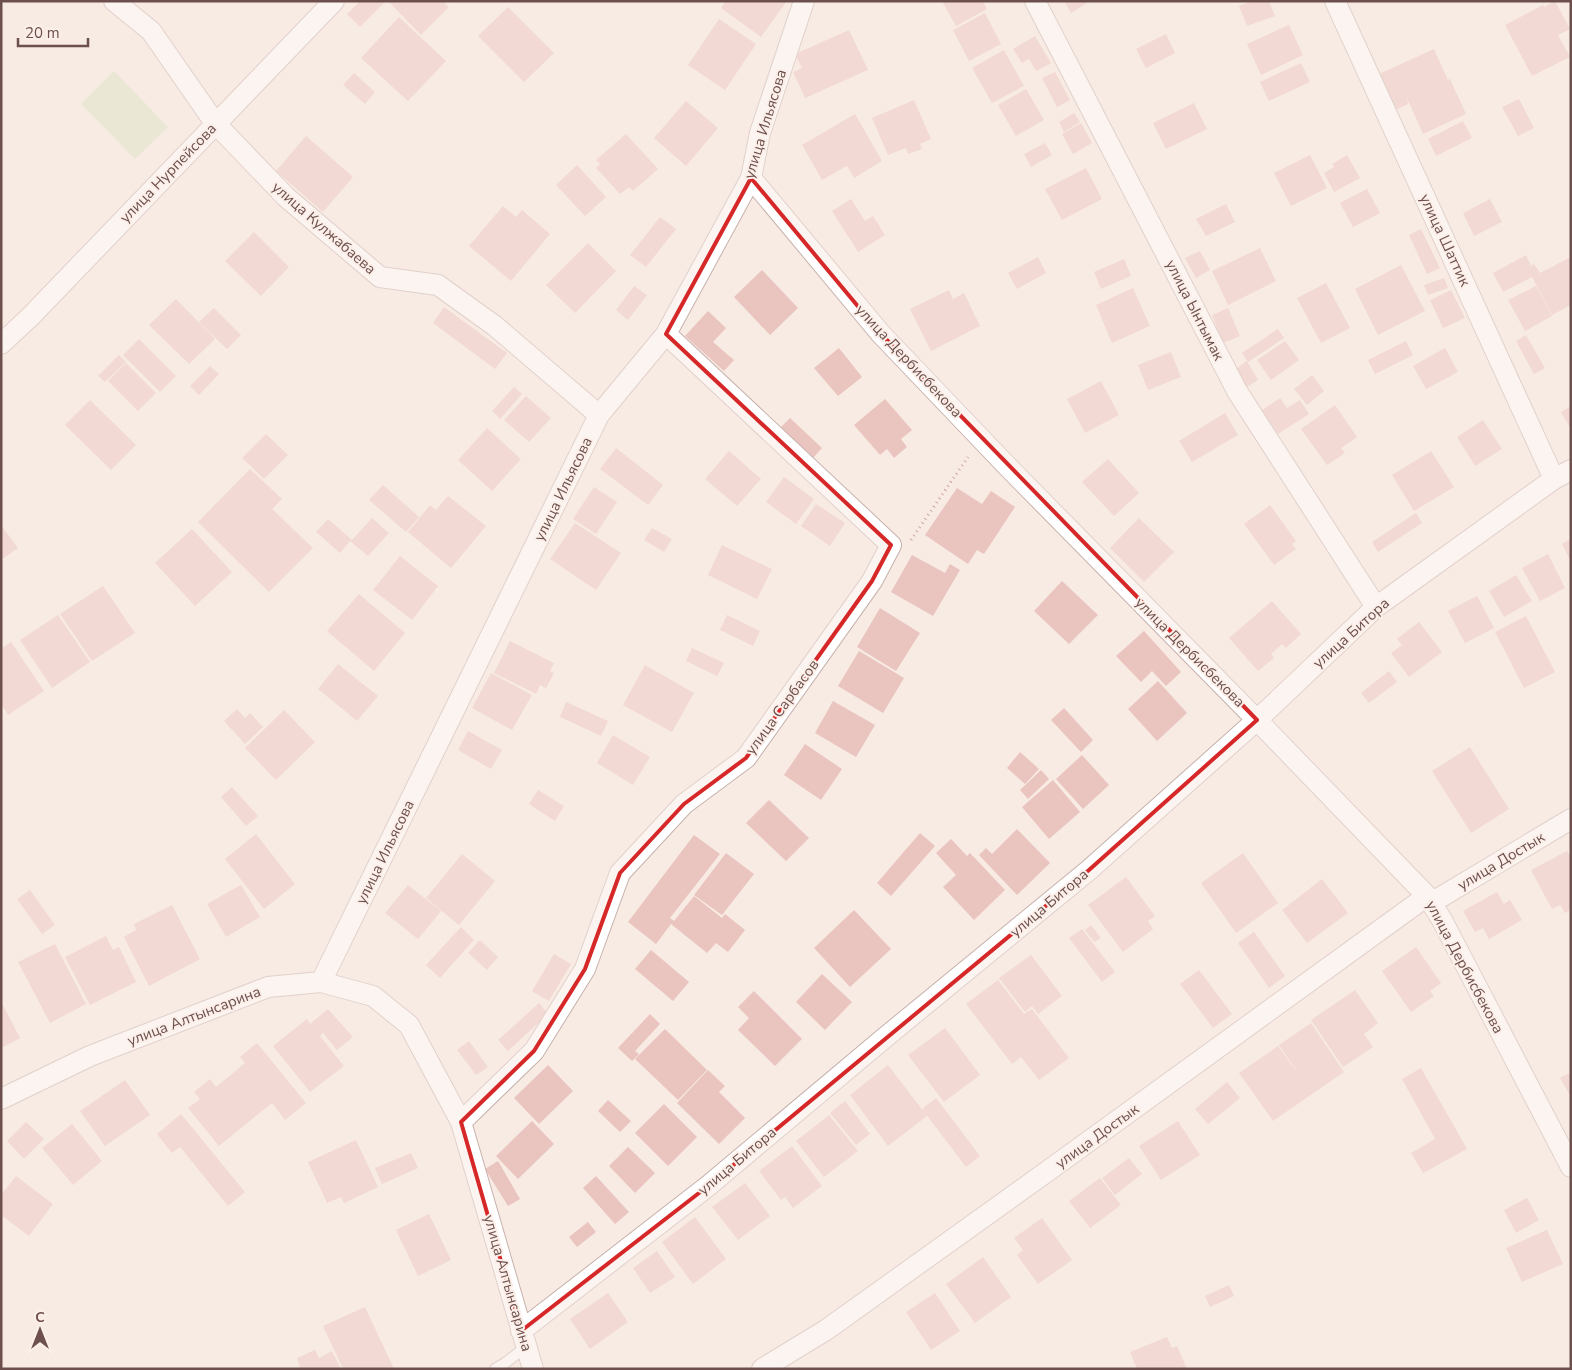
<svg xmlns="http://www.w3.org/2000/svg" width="1572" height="1370" font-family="'Nunito Sans',sans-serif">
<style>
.green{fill:#d9e4c4}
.building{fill:#eac4bf}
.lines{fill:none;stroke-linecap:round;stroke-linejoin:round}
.service-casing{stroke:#c7b1ac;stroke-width:12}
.minor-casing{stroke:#c7b1ac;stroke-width:22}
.path{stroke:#cea8a3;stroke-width:3;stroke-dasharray:1 4;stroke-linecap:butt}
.service{stroke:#fff;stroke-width:10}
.minor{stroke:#fff;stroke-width:20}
.marked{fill:none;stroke:#d62828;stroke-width:4;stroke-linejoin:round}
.labels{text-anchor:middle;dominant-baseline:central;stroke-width:4;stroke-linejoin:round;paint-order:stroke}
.street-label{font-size:15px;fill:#6d504d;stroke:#fcefe9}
</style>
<rect width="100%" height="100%" fill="#f8ebe3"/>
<path class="green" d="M114 71 168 127 135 159 81 104Z"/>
<path class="building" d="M360 1H386L360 27 347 14Z
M388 1H443L449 7 421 35Z
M726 1H787L761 37 721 8Z
M942 1H983L987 9 956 26Z
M1064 1H1090L1071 13Z
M1252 1H1269L1275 16 1247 26 1239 6Z
M1555 1 1570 29 1558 35 1570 57 1532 76 1505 25 1543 5 1544 7Z
M508 7 554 53 524 82 478 36Z
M985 13 1001 44 969 61 953 30Z
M399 17 446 61 408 101 361 58Z
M719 19 756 44 725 90 688 65Z
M1289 25 1303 55 1261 75 1247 44Z
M849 30 868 70 805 98 793 72 802 68 795 54Z
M1166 34 1175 53 1146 68 1136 49Z
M1035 36 1051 63 1036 71 1029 59 1022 63 1013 49Z
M1434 49 1448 80 1450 79 1466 114 1423 134 1407 98 1408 104 1396 110 1379 74Z
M1004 50 1024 86 992 103 972 68Z
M1301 63 1310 82 1269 101 1260 82Z
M1055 72 1070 100 1057 107 1042 78Z
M354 73 375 92 365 104 343 85Z
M1026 89 1044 120 1016 136 998 105Z
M1519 99 1534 128 1518 136 1502 107Z
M914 100 931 139 920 144 922 149 908 154 906 148 888 155 872 118Z
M686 101 718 128 686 166 654 138Z
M1194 103 1207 129 1166 149 1153 123Z
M1074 113 1080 122 1064 132 1059 122Z
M855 114 882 161 854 178 847 166 822 180 802 145Z
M1463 121 1472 138 1436 156 1428 139Z
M1081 123 1092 143 1073 154 1062 134Z
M626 134 658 169 633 191 629 187 620 194 596 168 600 164 596 160Z
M306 136 353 177 323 212 276 171Z
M1045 143 1052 155 1031 167 1024 154Z
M1310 155 1327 188 1291 206 1274 173Z
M1347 155 1360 178 1334 192 1324 173 1334 167 1332 164Z
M577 165 606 197 585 216 556 185Z
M1086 168 1102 199 1062 220 1045 189Z
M1367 189 1380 213 1353 227 1340 203Z
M851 199 865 221 873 216 885 235 858 252 832 211Z
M1490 199 1502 222 1474 236 1463 213Z
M1226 204 1235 222 1206 236 1196 219Z
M503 206 516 217 522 210 550 234 511 281 469 246Z
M660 217 676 229 646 267 630 255Z
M1421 229 1440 268 1427 274 1409 235Z
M254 232 289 267 261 296 225 261Z
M588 243 616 271 575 313 546 285Z
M1260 248 1276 281 1228 305 1212 271Z
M1200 251 1210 270 1196 278 1185 258Z
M1526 255 1531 266 1534 264 1540 273 1571 257V305L1552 315 1532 277 1503 292 1493 273Z
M1038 257 1046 273 1017 289 1008 273Z
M1124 259 1131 276 1101 289 1094 272Z
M1401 265 1425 311 1378 335 1355 289Z
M762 270 798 308 770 335 734 297Z
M1444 278 1448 288 1428 295 1424 285Z
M1326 283 1350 328 1321 343 1297 298Z
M634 286 647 295 628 320 616 310Z
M1536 286 1552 316 1525 331 1508 300Z
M1133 288 1150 326 1112 343 1096 305Z
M949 290 953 299 964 293 980 326 931 351 910 309Z
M1451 290 1465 318 1443 328 1430 300Z
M176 299 215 339 189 364 149 325Z
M444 307 507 353 495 369 433 323Z
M214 308 241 335 227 349 199 322Z
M1228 308 1240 336 1223 343 1212 315Z
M708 311 726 328 713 342 734 360 724 371 685 336Z
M1278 329 1284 338 1248 362 1242 353Z
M1526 335 1545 368 1534 374 1516 341Z
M139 339 176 376 160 392 123 355Z
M1285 341 1299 360 1271 380 1257 360Z
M1406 341 1413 355 1375 374 1368 360Z
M839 348 862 377 838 396 814 368Z
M1445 348 1458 372 1426 389 1413 366Z
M1171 352 1181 377 1148 390 1138 365Z
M119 355 126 362 105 382 98 376Z
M1247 361 1258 380 1247 387 1236 369Z
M126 363 156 393 138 411 108 381Z
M210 366 219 374 199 395 190 386Z
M1312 375 1324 391 1307 405 1294 389Z
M1101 381 1119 415 1085 433 1067 399Z
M514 387 522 394 500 419 492 411Z
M526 396 551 418 529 442 504 420Z
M1280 398 1287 408 1300 400 1309 414 1278 434 1262 410Z
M885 399 912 430 901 439 907 447 894 458 887 449 880 455 854 425Z
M90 400 136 445 111 470 65 425Z
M1335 405 1357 437 1341 448 1345 453 1327 465 1301 429Z
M1571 406V429L1561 412Z
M1225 413 1238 435 1192 462 1179 441Z
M790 418 822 448 813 458 781 427Z
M1483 420 1502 449 1475 466 1457 437Z
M487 428 521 459 492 491 458 460Z
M266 434 288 455 264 479 242 458Z
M616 448 663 485 648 505 600 469Z
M729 451 761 479 737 506 705 479Z
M1431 451 1454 487 1414 511 1392 475Z
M1108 459 1139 493 1114 516 1082 482Z
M250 469 282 499 272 509 313 548 269 592 198 522Z
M784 477 814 499 796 524 766 502Z
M383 485 419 517 406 532 369 500Z
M594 487 617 502 596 534 573 519Z
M957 488 982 504 991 491 1015 507 984 554 977 550 968 564 925 535Z
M448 496 486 526 451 568 408 532 430 505 436 510Z
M816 504 845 523 830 546 801 526Z
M1270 505 1296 541 1292 544 1296 549 1274 565 1244 524Z
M1416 513 1422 523 1378 552 1372 542Z
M372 518 389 533 368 556 350 541 340 553 316 532 328 519 352 540Z
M1139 518 1174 552 1144 582 1110 548Z
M575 523 621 553 596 590 550 559Z
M1 525 18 548 1 560Z
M652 528 672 539 664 552 644 540Z
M192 529 232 572 195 606 155 563Z
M1571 539V562L1562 544Z
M722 545 772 569 757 599 708 575Z
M1548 554 1565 588 1540 601 1522 568Z
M912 555 945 573 950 564 960 570 933 616 891 592Z
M400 556 438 586 412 620 373 590Z
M1516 575 1532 601 1504 617 1489 591Z
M1062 581 1098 615 1069 644 1034 611Z
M103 586 135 633 92 661 60 614Z
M359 594 405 633 374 671 327 631Z
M1477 596 1494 628 1465 643 1448 611Z
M1272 601 1301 634 1286 648 1282 644 1271 654 1274 658 1258 671 1229 638Z
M880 608 920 633 896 671 857 647Z
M58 615 90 662 52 688 20 640Z
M727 615 760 631 753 646 720 630Z
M1526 616 1555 672 1524 688 1495 632Z
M1419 622 1442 652 1409 677 1391 653 1402 645 1397 639Z
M1144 631 1181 672 1166 686 1152 671 1141 682 1116 656Z
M510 641 554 663 550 671 554 673 546 688 540 685 536 694 494 673Z
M11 642 44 691 8 715 1 704V649Z
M692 648 724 663 717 676 686 661Z
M859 651 904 678 883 713 838 686Z
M338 664 378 696 357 721 318 689Z
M645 665 694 693 672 732 623 705Z
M1389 671 1397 682 1369 703 1361 693Z
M491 673 532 695 512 730 472 708Z
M1158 681 1187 713 1157 741 1128 709Z
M833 701 875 725 856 757 815 733Z
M566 702 608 721 601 736 560 717Z
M1064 708 1093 740 1081 752 1051 720Z
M237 709 245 718 250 713 263 727 245 744 224 721Z
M284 710 315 742 276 780 245 748Z
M468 731 502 750 491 769 458 750Z
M613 735 650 757 633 785 597 763Z
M805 744 842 769 821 800 784 775Z
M1470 747 1509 809 1471 833 1432 771Z
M1020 752 1039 769 1025 784 1007 768Z
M1082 755 1109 785 1083 809 1056 779Z
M1041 770 1049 779 1028 799 1020 790Z
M1053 780 1080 812 1049 839 1022 807Z
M232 787 258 816 246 826 221 797Z
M538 790 564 806 555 821 529 804Z
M769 800 809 838 786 861 746 823Z
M1017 829 1050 863 1017 895 979 855 986 848 992 854Z
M920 833 935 846 891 896 877 883Z
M256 834 295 884 264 909 225 859Z
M694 835 720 854 670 918 674 921 694 896 722 918 725 914 745 930 728 952 716 943 707 953 671 924 656 944 628 922Z
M951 839 967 856 970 853 1005 890 974 920 943 887 956 875 936 853Z
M1567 851 1571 857V910L1565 913 1560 905 1552 909 1531 870Z
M726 853 754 874 722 915 694 895Z
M1243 853 1278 903 1236 933 1201 883Z
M462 854 495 881 459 925 426 898Z
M1126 877 1155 916 1148 921 1153 929 1123 952 1088 905Z
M1322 879 1348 913 1307 943 1282 910Z
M241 885 260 917 226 937 207 904Z
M408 885 441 911 418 939 385 913Z
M30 890 55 925 42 934 17 899Z
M1497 892 1504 904 1510 900 1522 920 1489 939 1483 928 1475 932 1463 911Z
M172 905 200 959 149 986 124 937 136 930 134 924Z
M854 910 891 949 850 987 814 948Z
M1091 925 1101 938 1094 942 1085 930Z
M461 927 474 940 440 978 426 965Z
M1082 929 1115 972 1102 982 1069 938Z
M1254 932 1285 976 1269 988 1238 943Z
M106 936 113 950 119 947 136 982 90 1005 65 957Z
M480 940 498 957 487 970 468 953Z
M55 944 86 1004 50 1023 18 962Z
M1416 947 1441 983 1430 991 1434 996 1411 1012 1382 971Z
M651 950 689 982 673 1001 635 969Z
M554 954 571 964 549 1001 532 991Z
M1031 955 1062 996 1038 1014 1032 1006 1025 1012 999 978Z
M1199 970 1232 1014 1213 1028 1180 984Z
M822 974 852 1002 825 1030 796 1002Z
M998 980 1024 1014 1032 1009 1069 1058 1039 1080 1021 1057 1012 1064 966 1004Z
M1355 990 1378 1023 1364 1034 1373 1047 1343 1067 1311 1020Z
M754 991 802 1039 775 1066 738 1030 749 1018 738 1007Z
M1 1001 20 1038 1 1048Z
M539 1003 548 1014 508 1051 498 1040Z
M328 1009 353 1037 337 1050 323 1033 320 1036 344 1066 310 1092 273 1046 307 1019 310 1024Z
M650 1014 660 1024 635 1051 639 1054 632 1061 618 1048Z
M1311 1023 1344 1072 1273 1121 1239 1073 1278 1046 1302 1079 1279 1045Z
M945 1028 980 1075 944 1102 908 1055Z
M665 1029 707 1070 678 1100 635 1059Z
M469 1041 488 1067 476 1075 457 1050Z
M257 1043 306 1103 285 1120 272 1103 219 1146 188 1108 200 1099 194 1092 210 1079 216 1087 245 1063 240 1057Z
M548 1065 573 1091 539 1124 514 1098Z
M888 1065 927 1116 888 1146 850 1095Z
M1421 1068 1467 1149 1423 1173 1411 1153 1435 1139 1402 1079Z
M708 1070 725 1086 719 1092 745 1118 719 1144 677 1103Z
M1571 1072V1097L1560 1078Z
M125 1080 150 1115 105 1146 80 1111Z
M1227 1082 1240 1098 1208 1124 1195 1109Z
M936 1098 980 1156 966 1167 922 1109Z
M608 1100 631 1121 620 1132 598 1111Z
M845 1101 870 1134 856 1145 830 1113Z
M664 1104 697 1137 668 1166 635 1133Z
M181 1114 245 1192 228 1206 180 1147 172 1153 157 1134Z
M829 1115 858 1151 824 1177 796 1141Z
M532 1121 554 1144 518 1179 496 1156Z
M1178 1121 1200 1155 1161 1180 1139 1146Z
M26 1122 44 1139 24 1159 7 1141Z
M72 1124 102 1161 73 1185 42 1148Z
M356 1140 378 1187 344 1203 341 1197 327 1203 308 1162Z
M792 1146 822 1186 793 1208 785 1197 781 1200 759 1171Z
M628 1147 655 1173 635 1193 609 1166Z
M411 1153 418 1168 382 1184 375 1168Z
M1129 1158 1142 1174 1115 1195 1102 1178Z
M498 1161 520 1199 508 1206 485 1169Z
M16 1176 53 1204 29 1236 1 1215V1195Z
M596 1176 629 1212 615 1224 583 1188Z
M1100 1178 1121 1205 1090 1228 1069 1201Z
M745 1183 770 1216 738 1240 712 1207Z
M1527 1198 1539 1220 1516 1233 1504 1210Z
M429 1214 451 1260 418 1276 396 1230Z
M695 1217 726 1259 693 1284 662 1242Z
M1042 1218 1072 1260 1038 1284 1017 1255 1023 1250 1014 1238Z
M588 1222 596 1232 577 1247 569 1237Z
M1547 1230 1563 1264 1522 1282 1506 1248Z
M657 1251 675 1277 650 1293 633 1268Z
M983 1257 1011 1297 975 1323 946 1284Z
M1229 1285 1234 1296 1210 1307 1205 1296Z
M608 1293 628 1322 590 1349 570 1319Z
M935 1293 960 1331 931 1350 906 1312Z
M365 1307 394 1369H343L323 1326Z
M1167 1337 1172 1348 1177 1346 1187 1369H1137L1130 1352Z
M315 1350 319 1358 332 1351 341 1369H296L300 1367 297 1358Z"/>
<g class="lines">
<defs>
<path id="service" d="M495 1369 505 1363 526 1347"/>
<path id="minor" d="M114 1 151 31 215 123 286 197 380 277 438 285 495 326 599 415
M1035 1 1237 391 1376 607
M1335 1 1554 479
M751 178 881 334 1008 467 1257 720 1427 896 1442 920 1571 1167
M1 344 30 317 334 1
M1431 903 1571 819
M321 982 599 415 666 334 751 178 760 133 804 1
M1 1099 90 1056 268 987 321 982 373 996 409 1025 461 1122 533 1369
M461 1122 534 1051 585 969 620 873 684 804 746 758 872 581 891 545 666 334
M521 1331 708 1186 888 1035 1089 870 1257 720 1376 607 1554 479 1571 470
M762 1369 826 1330 1045 1173 1427 896"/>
</defs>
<use href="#service" class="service-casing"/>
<use href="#minor" class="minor-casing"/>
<path class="path" d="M911 540 968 457"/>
<use href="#service" class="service"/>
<use href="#minor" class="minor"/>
</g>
<path d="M0 0H1572V1370H0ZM751 178 881 334 1257 720 1089 870 708 1186 521 1331 461 1122 534 1051 585 969 620 873 684 804 746 758 872 581 891 545 666 334Z" fill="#f8ebe3" fill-opacity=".55" fill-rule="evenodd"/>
<path class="marked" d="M751 178 881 334 1257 720 1089 870 708 1186 521 1331 461 1122 534 1051 585 969 620 873 684 804 746 758 872 581 891 545 666 334Z"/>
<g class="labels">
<g class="street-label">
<text transform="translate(765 124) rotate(-73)">улица Ильясова</text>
<text transform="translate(168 173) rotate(-46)">улица Нурпейсова</text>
<text transform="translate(324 228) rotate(41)">улица Кулжабаева</text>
<text transform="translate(1445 240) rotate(65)">улица Шаттик</text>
<text transform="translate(1195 310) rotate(63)">улица Ынтымак</text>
<text transform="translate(909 361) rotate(47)">улица Дербисбекова</text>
<text transform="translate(563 489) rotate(-64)">улица Ильясова</text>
<text transform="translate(1351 633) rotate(-42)">улица Битора</text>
<text transform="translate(1190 652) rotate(45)">улица Дербисбекова</text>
<text transform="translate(782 707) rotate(-54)">улица Сарбасов</text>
<text transform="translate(385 852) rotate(-64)">улица Ильясова</text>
<text transform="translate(1501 861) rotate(-31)">улица Достык</text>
<text transform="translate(1049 903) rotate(-40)">улица Битора</text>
<text transform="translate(1465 967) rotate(62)">улица Дербисбекова</text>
<text transform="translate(194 1016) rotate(-21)">улица Алтынсарина</text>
<text transform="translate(1097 1136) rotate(-36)">улица Достык</text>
<text transform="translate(737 1161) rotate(-40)">улица Битора</text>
<text transform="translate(508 1283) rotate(74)">улица Алтынсарина</text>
</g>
</g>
<rect width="1572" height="1370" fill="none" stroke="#6d504d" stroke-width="5"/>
<g transform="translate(40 1330)" stroke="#fcefe9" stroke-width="4" paint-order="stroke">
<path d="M0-4L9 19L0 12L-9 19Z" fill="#6d504d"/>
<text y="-8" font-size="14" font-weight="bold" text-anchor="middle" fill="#6d504d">С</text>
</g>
<path d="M18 38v8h70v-8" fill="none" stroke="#6d504d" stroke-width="2.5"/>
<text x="25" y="38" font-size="15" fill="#6d504d" stroke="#fcefe9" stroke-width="4" paint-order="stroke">20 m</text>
</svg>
